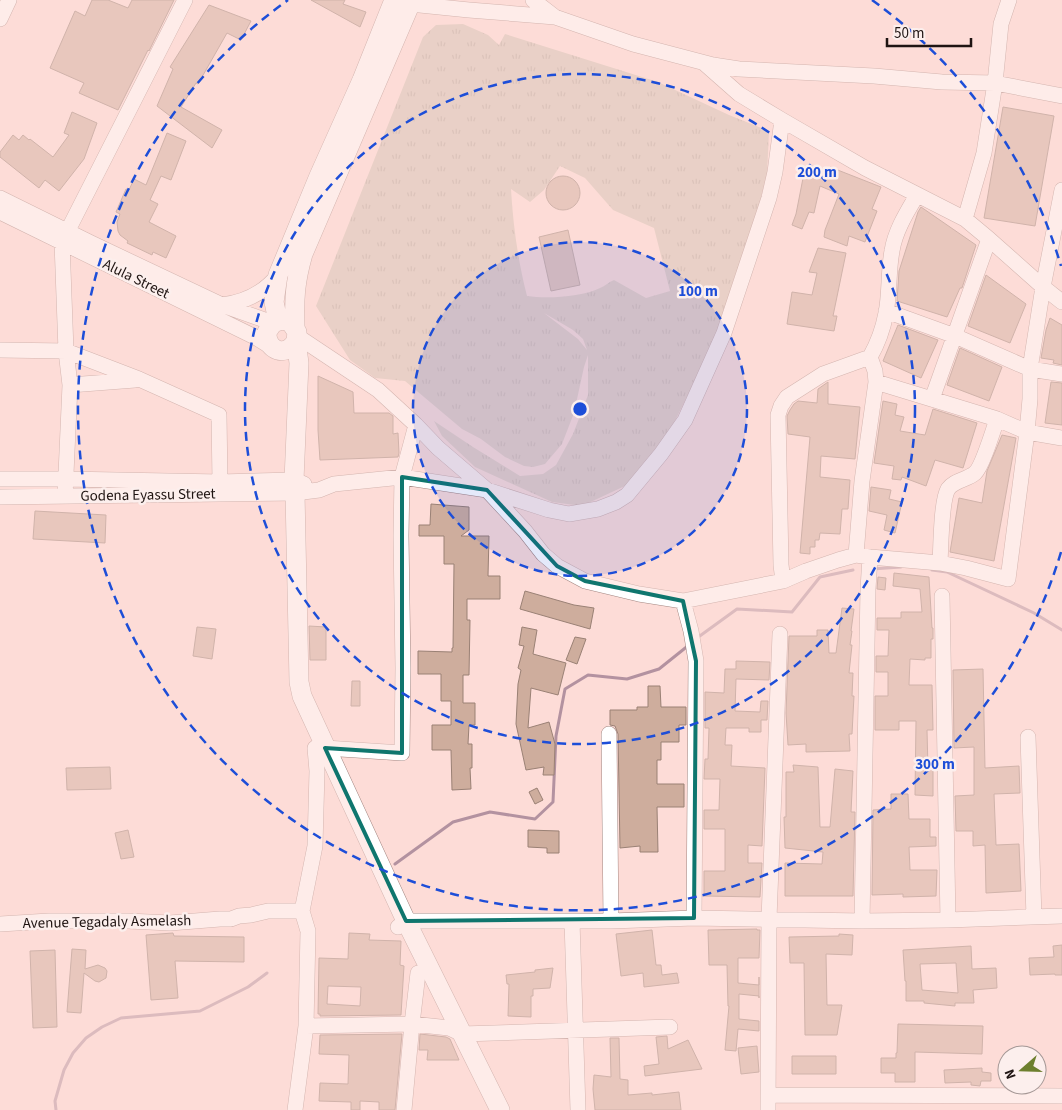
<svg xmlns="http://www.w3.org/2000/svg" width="1062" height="1110" font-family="'Source Sans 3',sans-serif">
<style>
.grass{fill:url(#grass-tufts);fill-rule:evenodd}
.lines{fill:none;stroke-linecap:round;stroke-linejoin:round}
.stream{stroke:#b392a0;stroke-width:3}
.building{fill:#cead9d;stroke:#9a8175;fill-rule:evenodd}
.minor-casing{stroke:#a38681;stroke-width:16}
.major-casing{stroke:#a38681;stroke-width:20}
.minor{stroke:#fff;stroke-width:15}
.major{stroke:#fff;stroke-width:19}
.marked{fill:none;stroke:#0f766e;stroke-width:4;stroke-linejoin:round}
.ring{fill:none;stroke:#1d4ed8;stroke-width:2.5;stroke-dasharray:9 6}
.labels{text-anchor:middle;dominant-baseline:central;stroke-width:5;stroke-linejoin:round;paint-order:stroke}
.street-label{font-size:15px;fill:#1f1412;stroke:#fcefed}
.centre{fill:#1d4ed8;stroke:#fcefed;stroke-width:2.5}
.ring-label{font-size:15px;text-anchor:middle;font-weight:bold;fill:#1d4ed8;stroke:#fcefed;stroke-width:5;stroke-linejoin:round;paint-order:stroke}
</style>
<defs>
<pattern id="grass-tufts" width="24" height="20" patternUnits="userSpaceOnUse" patternTransform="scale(1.25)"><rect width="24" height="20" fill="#d1c1b3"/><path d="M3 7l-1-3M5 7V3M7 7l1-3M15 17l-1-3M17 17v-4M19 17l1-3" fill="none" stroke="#b3a599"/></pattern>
</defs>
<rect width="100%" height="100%" fill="#fddcd7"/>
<path class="grass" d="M463 24 488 35 499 45 505 34 658 82 729 115 769 131 767 175 753 227 734 279 715 340 670 431 627 485 582 506 552 502 475 467 442 436 434 421 473 447 520 476 543 474 556 465 573 434 588 395V355L584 367 574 413 562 444 545 464 533 467 524 466 505 457 481 439 462 429 405 381 375 378 350 360 316 306 423 37 436 25ZM560 166 585 178 613 210 654 228 670 291 646 298 614 280C609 282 605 286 600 288 582 297 547 299 527 296 518 261 513 225 511 189L530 202 544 190ZM544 313 573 330 583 339 587 350 578 339Z"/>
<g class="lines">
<path class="stream" d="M872 569 901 567
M932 570 947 572 1034 613 1062 630
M697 638 737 609 792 612 820 577 853 570
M395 864 453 822 490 812 535 819 553 802 556 736 565 689 588 675 627 679 659 669 689 645
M56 1110 55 1101 64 1070 73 1053 86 1038 102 1027 121 1018 200 1011 248 987 267 973"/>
</g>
<path class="building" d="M92 0H108L128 8 132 0H174L149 51 148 50 118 110 79 93 84 83 50 68 75 11 85 16Z
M311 0H345L343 4 366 12 360 27Z
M209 5 251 21 241 40 227 33 198 84 196 83 181 107 222 130 212 148 157 106 173 69 170 67Z
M1003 107 1054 116 1035 226 984 218Z
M72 112 97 123 84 159 59 191 45 180 39 188 0 157V152L13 135 19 140 23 135 29 140 30 139 53 157 69 135 64 133Z
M167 133 186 141 171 180 161 176 150 200 158 204 149 222 176 236 166 258 153 252 152 255 127 243 128 241 120 235 118 231 117 222 120 214 116 212 126 189 129 190 134 179 146 185Z
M830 167 881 187 872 209 877 211 865 242 849 236 847 246 824 237 825 230 839 194 820 186 814 213 809 212 802 229 792 225 796 214 805 168 828 173Z
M546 193a17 17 0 1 1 34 0a17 17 0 1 1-34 0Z
M921 207 976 245 962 288H960L947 317 897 301 899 271 918 212Z
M568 230 580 285 551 291 539 237Z
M818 248 846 253 833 316H837L834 331 787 324 792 292 812 295 817 273 809 272Z
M986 275 1026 304 1010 343 968 326Z
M1050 318 1062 325V365L1053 363 1054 360 1041 358 1046 330Z
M898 325 938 340 921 378 883 361Z
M960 348 1002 367 989 401 947 385Z
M318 376 353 392 354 413H389L393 416V434L398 433 399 453 398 457 320 460 318 430Z
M828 382V404L860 407 855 459 821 456 820 477 850 480 848 509H842L840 534 820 533 819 540H815V547H810V554L800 553 810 437 788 434 787 416 790 410 794 404 798 401 817 403 818 389Z
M1051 382 1062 383V425L1045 423Z
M883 401 897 404 895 415 904 417 900 431 925 435 933 409 977 423 963 468 935 460 926 486 902 477 901 480 892 479 894 466 874 463Z
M1002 435 1016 438 994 561 950 552 959 498 982 503 987 471Z
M871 487 891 490 889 499 902 502 895 533 884 530 887 515 869 511Z
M431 504 469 507V530L461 536H489L488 576H500V599H467V620H470L469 675H463V703H475V725H469L468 744H472V768H470L471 789 452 790 451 750H432V725H451V701H441V674H418V651L452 652V648H453L454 564H444V536H419V525H430Z
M35 511 106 515 105 543 33 539Z
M894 573 929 577 932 628H933V639H931V658H925V660L910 659 909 685H932L933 730H927L928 768H933V796L915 795 916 721H899V730H875V696H888V672H876V656H888L889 630H877V618H901V612H922L920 589 893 586Z
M878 577 886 578 885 590 877 589Z
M525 591 574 605 594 608 590 629 520 609Z
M842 608 854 609 851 631H852L850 645H852L849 673H853L852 696H854L852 734H849L850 751 806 752V744L788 745 786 713 789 636H817V630H828L829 653H836Z
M309 626 326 627V660H310Z
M197 627 216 629 212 659 193 656Z
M522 627 537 630 533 654 566 663 558 695 531 688 528 728 549 722 555 744 554 775H543L544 767 526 770 516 724 518 684 521 670 518 668 524 646 519 645Z
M575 637 586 639 577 664 566 660Z
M736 661 770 662 769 680 736 679 735 711 760 712 761 701H768L767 720H761V732H749V728H726L725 745H732L731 766 765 768 762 846 748 845V863H762L760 897 704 896V871H725V829H704V810H719L720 779H704L705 759H708L709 728H705V692L724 693 725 669H736Z
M983 669 985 768 1019 766 1020 793 994 794 996 845 1019 844 1021 891 986 893 985 845 973 846V831H956L955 796 974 795V747L954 748 953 670Z
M352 681H360V706H351Z
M648 686H660L661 707H686V725H679V742H661V760H657V784H684V807H657L658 852H640V846L620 848 618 734 615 726 610 725V710H637V707H648Z
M793 765 818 767 820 827H830L835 769 853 771 851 812H855L853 896H785V863L822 864 823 852 785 848 784 817H786V772H794Z
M110 767 111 789 67 790 66 768Z
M537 788 543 800 535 804 529 792Z
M891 794H908L909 819H930V837H936V846L909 847 910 870H937L936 896 903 897V894L872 895 873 810 891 809Z
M128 830 134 857 121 859 115 833Z
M528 830 559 831V853H547V848L528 847Z
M757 929V930H760L759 958H738V983L759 985V977V998V996L739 994V1019L759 1021V1031L738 1029 736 1051 725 1050 729 1006H728L727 965H709L708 930Z
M652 930 656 965H661L662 975 677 973 679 983 644 987 643 973 621 976 616 934Z
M173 933 174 936 244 937V962L175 961 178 998 151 1000 146 935Z
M349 933 370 934 369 940 401 941 400 965 404 966 401 1015 320 1016V1014H318L319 958 348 959ZM328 986 361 987 360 1006 327 1004Z
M839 934 853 935 852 955 826 954 827 1005H842L837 1035H805L804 963H790L789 937 839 936Z
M1062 945V975H1055V974L1030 975 1029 958 1054 957 1053 946Z
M971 946 972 969 996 968 997 988 973 990 974 1003H955V1006L924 1003V1001H906V981H905L903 950ZM956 963 958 993 922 990 920 964Z
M72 949 86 950 85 969 98 965 105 968 107 971 106 978 99 982 95 981 84 973 81 1013 67 1012Z
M55 950 57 1027 33 1028 30 951Z
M553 968 550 988 533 989V996H531V1017L508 1016 509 984H507L506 975 535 972V970Z
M898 1024 983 1026 982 1054 915 1052V1082H895V1073H881V1058H896V1053H897Z
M402 1034 395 1110H379V1102L360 1101V1110H351V1102L319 1101 320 1083 348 1084 349 1055 319 1054 320 1035Z
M420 1034 446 1037 450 1039 459 1060H427L428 1050H419Z
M667 1036 668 1049 688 1040 702 1069 645 1076 644 1066 659 1064 656 1037Z
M610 1038H619L620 1079 628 1080V1095L652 1093V1095L679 1092 681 1110H595L593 1089 594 1075 611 1077Z
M757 1046 759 1072 741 1074 738 1048Z
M792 1056H836V1074H792Z
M982 1068V1072L991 1073V1081H981L980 1086 971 1085V1082L945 1083 944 1070Z"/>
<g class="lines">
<defs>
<path id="minor" d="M533 0 555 17
M401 1 410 4 469 10 555 17 633 44 713 65 739 69 874 76 942 82 995 83 1062 96
M0 19 9 0
M705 64 739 94 782 120 865 168 965 219 989 239 1043 287 1062 302
M0 198 91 243 222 305 273 323
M0 212 255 337 271 347
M965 219 984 153 995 83 1001 24 1009 0
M222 305C246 302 264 293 278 275
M886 311 955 336 1030 369 1062 374
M297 336 378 390 416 425 438 448 487 490 525 531 543 554 557 566 585 581 639 594 683 601 783 581 806 571 838 560 856 555 870 557 940 563 966 568 1008 579 1027 432 1030 399V369L1043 287 1062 190
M0 350 66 351 139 379 219 415 220 482
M876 382 997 419 1027 432 1062 438
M70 385 135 380
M932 399 989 239
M0 479H66L220 482 294 480 304 484
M65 496 70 385 66 351 62 242 185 0
M0 497 295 493 319 490 334 484 402 477 487 490 549 510 569 514 598 509 616 502 627 495 661 454 685 420 724 333 769 198 775 172 782 120
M856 555 862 481 876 382 875 371 870 357
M940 563C941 547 941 501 948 489 954 480 967 480 975 473 982 467 993 431 997 419
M783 581 781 565 778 415 781 406 787 397 823 374 870 357C878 343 883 329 886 313 890 293 888 272 892 251 895 231 907 212 917 195
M942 596 948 920
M683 601 691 631 696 661 694 918
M609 734 611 921
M1028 737 1034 917
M325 748 402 753 403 668 401 536 402 477 416 425
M572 921 578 1110
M862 921 868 589 870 557
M0 924 49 921H128L170 923 220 919H231L239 916 251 915 268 911H302
M398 927 406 921H611L694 918 862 921 948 920 1062 916
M306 1026 412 1024 449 1028 462 1034 670 1027
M768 1095 1062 1096
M295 1110 306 1026 308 931 302 911 315 846 317 771 315 748
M404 1110 412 1024 418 973
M768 1110 769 919 780 634"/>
<path id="major" d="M278 321 274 302 278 275 319 176 362 80 394 0
M295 327C294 299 295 282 303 254L412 0
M296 341C286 358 266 351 267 332L273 323 282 320 287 321 291 323 297 332 296 341 299 363 294 480 295 493 299 682 302 696 406 921 500 1110"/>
</defs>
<use href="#minor" class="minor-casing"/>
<use href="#major" class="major-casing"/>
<use href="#minor" class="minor"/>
<use href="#major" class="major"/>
</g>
<path d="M0 0H1062V1110H0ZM402 477 487 490 557 566 585 581 683 601 696 661 694 918 406 921 325 748 402 753Z" fill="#fddcd7" fill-opacity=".55" fill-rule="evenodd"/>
<path class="marked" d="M402 477 487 490 557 566 585 581 683 601 696 661 694 918 406 921 325 748 402 753Z"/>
<circle cx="580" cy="409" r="167" fill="#1d4ed8" fill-opacity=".12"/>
<g class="ring">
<circle cx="580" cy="409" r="167"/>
<circle cx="580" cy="409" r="335"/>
<path d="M1061 552A502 502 0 1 1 288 0M872 0A502 502 0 0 1 1061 266"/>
</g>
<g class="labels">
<g class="street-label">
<text transform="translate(136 279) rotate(26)">Alula Street</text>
<text transform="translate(148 495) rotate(-1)">Godena Eyassu Street</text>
<text transform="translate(107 922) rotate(-1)">Avenue Tegadaly Asmelash</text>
</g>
</g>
<circle cx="580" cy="409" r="8" class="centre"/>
<g class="ring-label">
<text x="817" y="177">200 m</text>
<text x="698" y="296">100 m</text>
<text x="935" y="769">300 m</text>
</g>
<g transform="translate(1022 1070) rotate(250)"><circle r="24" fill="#fcefed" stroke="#a49795"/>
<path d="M0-4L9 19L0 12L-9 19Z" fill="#6d7f2e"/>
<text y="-8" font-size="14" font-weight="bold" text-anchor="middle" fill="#1f1412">N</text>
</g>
<path d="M887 38v8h84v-8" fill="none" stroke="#1f1412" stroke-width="2.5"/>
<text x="894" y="38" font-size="15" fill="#1f1412" stroke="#fcefed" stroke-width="4" paint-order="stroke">50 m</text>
</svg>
